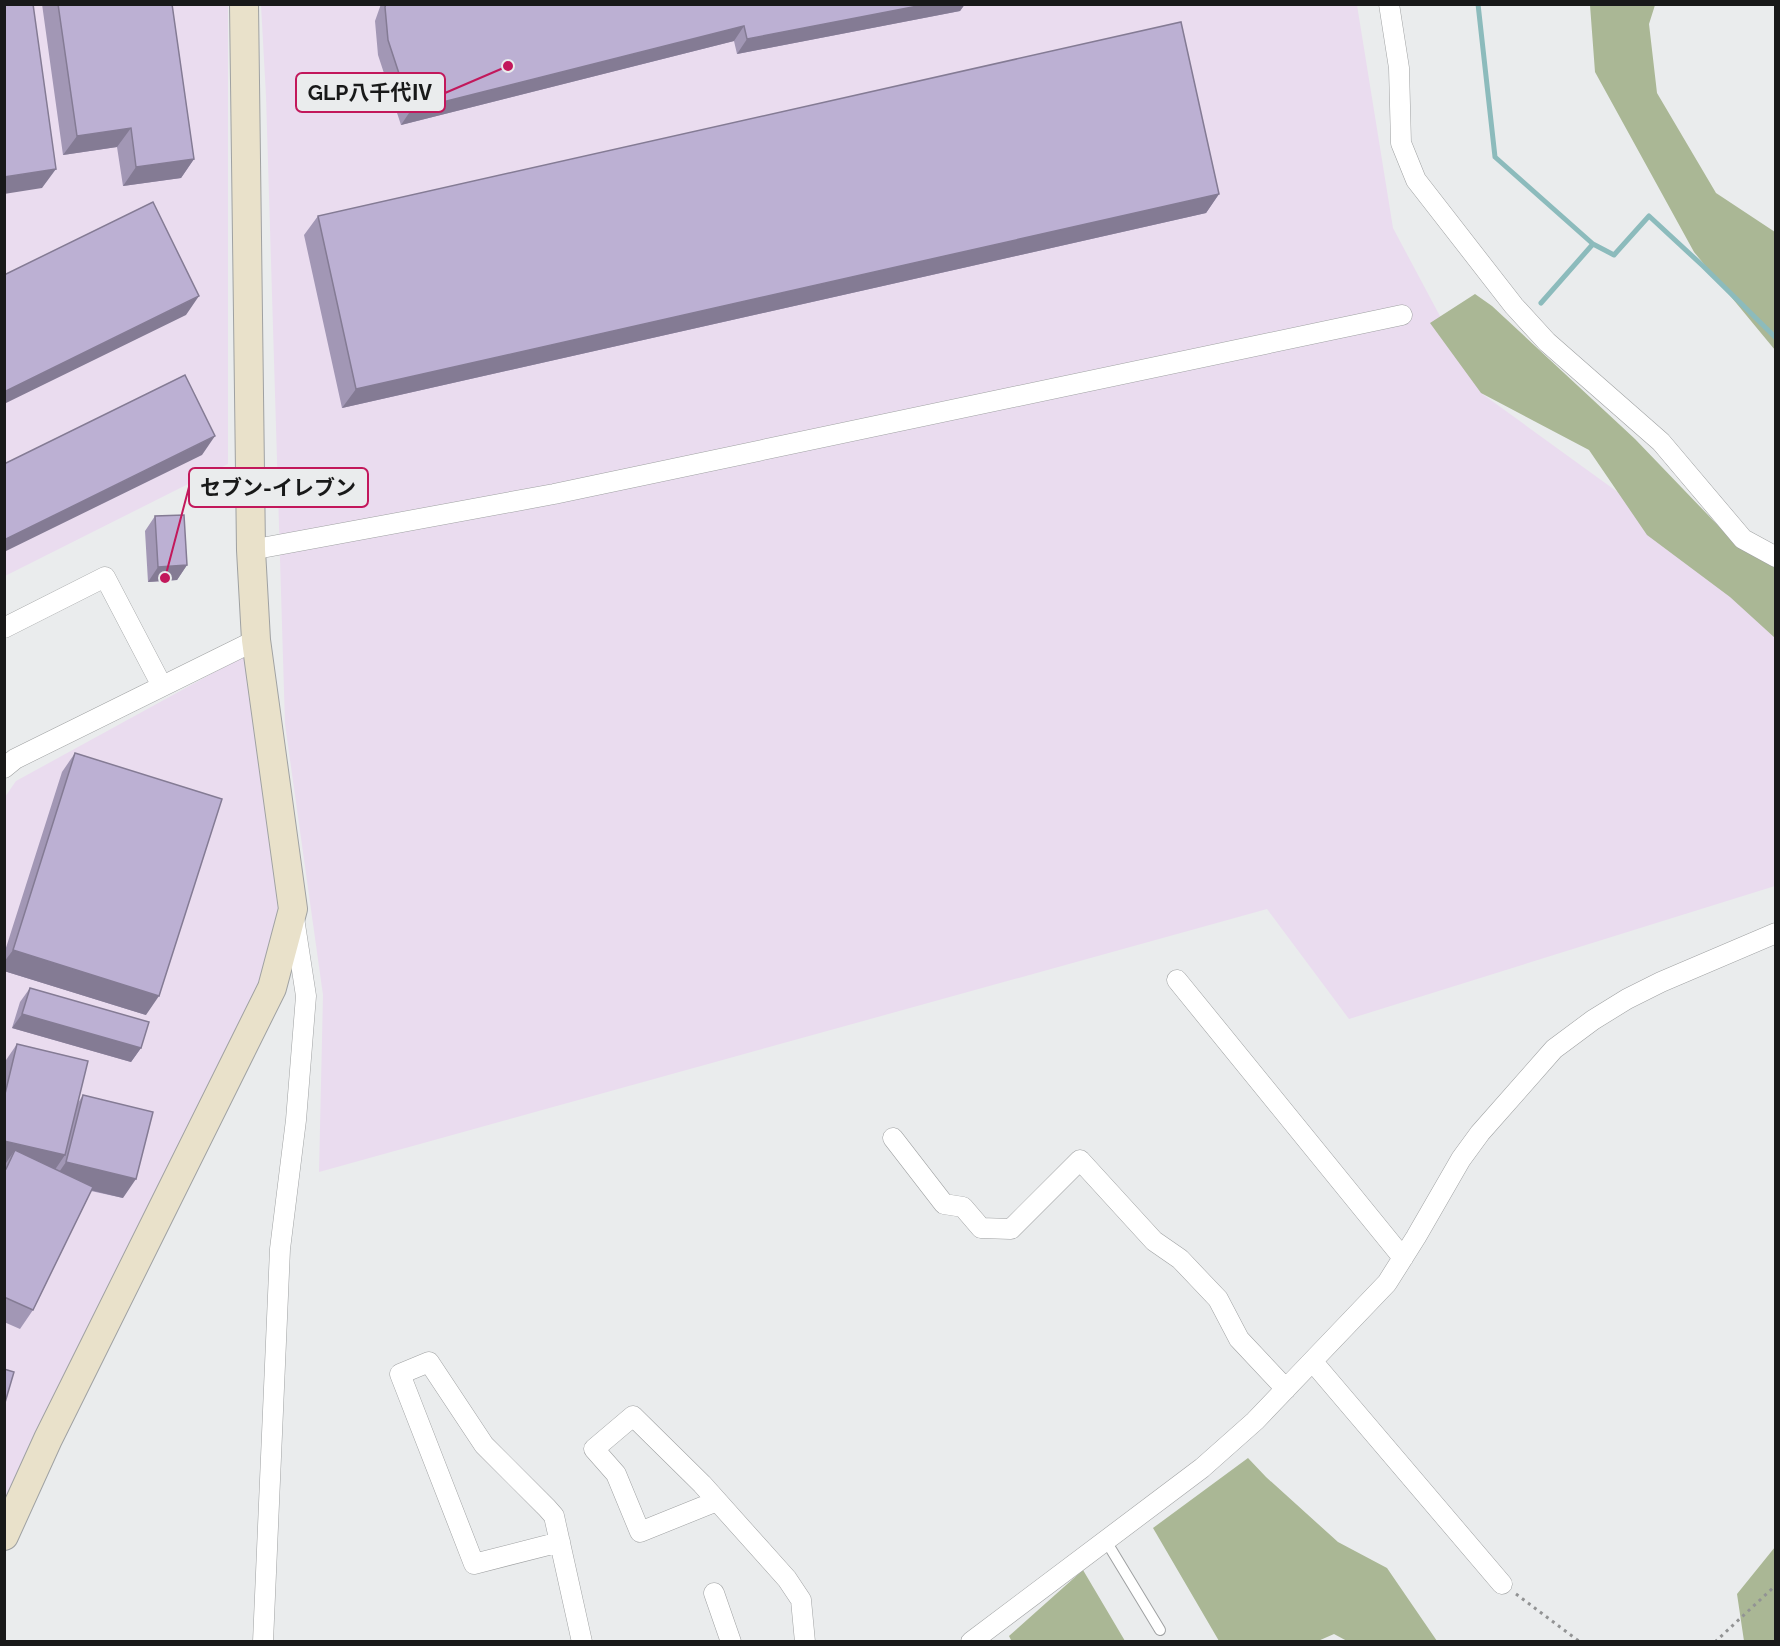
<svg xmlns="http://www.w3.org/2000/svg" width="1780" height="1646" font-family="Raleway,'Noto Sans JP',sans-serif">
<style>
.industrial{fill:#eadcef}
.forest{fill:#aab795}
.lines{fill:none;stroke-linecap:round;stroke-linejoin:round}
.stream{stroke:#8cbbbc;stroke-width:5}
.lane-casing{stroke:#9fa1a2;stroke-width:12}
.street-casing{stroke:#9fa1a2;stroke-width:21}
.secondary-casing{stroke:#9fa1a2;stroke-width:30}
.path{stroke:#929394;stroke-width:3;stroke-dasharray:3 4.5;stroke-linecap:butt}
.lane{stroke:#fff;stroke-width:10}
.street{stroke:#fff;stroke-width:20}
.secondary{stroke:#e9e1ca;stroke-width:28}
.wall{fill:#a297b5}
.shaded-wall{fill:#847b94}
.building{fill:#bcb0d3;stroke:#847b94;stroke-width:1.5}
.leader{fill:none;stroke:#c2185b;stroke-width:2}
.callout-dot{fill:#c2185b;stroke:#eaeced;stroke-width:2}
.callout{fill:#eaeced;stroke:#c2185b;stroke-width:2}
.callout-label{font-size:21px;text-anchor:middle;font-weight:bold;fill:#181919}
</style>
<rect width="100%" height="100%" fill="#eaeced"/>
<path class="industrial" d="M5 5H228V464L5 576Z
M261 5H1357L1393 228 1481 393 1775 606V886L1349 1019 1267 909 319 1172 323 995 285 724 266 96Z
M244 656 278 908 256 993 5 1514V797L16 781Z"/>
<path class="forest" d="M1590 5H1655L1649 24 1657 93 1716 193 1775 232V350L1694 252 1595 72Z
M1475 294 1492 306 1635 439 1733 541 1775 567V638L1730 597 1647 535 1589 450 1481 393 1430 323Z
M1248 1458 1266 1477 1338 1542 1387 1568 1437 1641H1347L1334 1634 1318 1641H1219L1153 1528Z
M1775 1547V1641H1744L1737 1594Z
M1083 1570 1125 1641 1012 1642 1009 1636Z"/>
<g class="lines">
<path class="stream" d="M1478 4 1495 157 1593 244 1614 255 1649 216 1703 266 1776 338
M1541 303 1593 244"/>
<defs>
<path id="lane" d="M1106 1541 1160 1630"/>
<path id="street" d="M1389 4 1399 68 1401 143 1416 180 1514 306 1547 342 1661 442 1743 539 1776 557
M251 550 554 494 1402 315
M4 628 105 577 162 686
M4 768 15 759 256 640
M1177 980 1403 1258
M893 1138 944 1204 963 1207 981 1228 1011 1229 1080 1160 1154 1241 1180 1259 1218 1299 1239 1339 1286 1389
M1313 1362 1502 1584
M717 1501 640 1532 616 1474 594 1449 633 1416 702 1484 787 1579 801 1600 805 1642
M560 1542 474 1564 400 1374 429 1362 484 1445 547 1508 554 1516 582 1642
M714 1593 731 1642
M263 1642 280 1249 296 1120 306 996 294 918
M971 1642 1202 1468 1255 1421 1387 1283 1416 1237 1461 1159 1480 1133 1554 1049 1593 1020 1627 999 1661 982 1776 933"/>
<path id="secondary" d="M4 1536 48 1439 272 988 293 909 256 640 251 550 244 4"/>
</defs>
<use href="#lane" class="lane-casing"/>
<use href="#street" class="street-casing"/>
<use href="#secondary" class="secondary-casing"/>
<path class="path" d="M1516 1594 1580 1642
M1715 1642 1776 1585"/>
<use href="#lane" class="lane"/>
<use href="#street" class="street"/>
<use href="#secondary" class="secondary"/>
</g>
<path class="wall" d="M42 4H172L194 159 181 178 123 186 117 147 63 155Z
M381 4H965L960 11 737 54 734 41 401 125 378 55 375 21Z
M1219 194 1206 213 342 408 304 235 318 216Z
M155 516 187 565 177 580 148 582 145 531Z
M75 753 146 1015 4 971V954L62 772Z
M30 988 141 1048 131 1062 12 1028 20 1002Z
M17 1044 78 1103 83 1095 123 1198 91 1191 33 1310 20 1329 4 1322V1166L6 1163H4V1063Z"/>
<path class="shaded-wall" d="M928 4H965L960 11 737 54 747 39Z
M744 26 734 41 401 125 411 110Z
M131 128 117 147 63 155 77 136Z
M194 159 181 178 123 186 136 167Z
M56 169 42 188 4 194V177Z
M1219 194 1206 213 342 408 356 389Z
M199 296 186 315 4 404V392Z
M215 436 202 455 4 552V540Z
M187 565 177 580 148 582 158 567Z
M13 950 159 996 146 1015 4 971V962Z
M22 1014 141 1048 131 1062 12 1028Z
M4 1141 65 1155 52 1174 15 1150 6 1163H4Z
M66 1162 136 1179 123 1198 53 1181Z"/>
<path class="building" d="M4 4H33L56 169 4 177Z
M58 4H172L194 159 136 167 131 128 77 136Z
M386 4H928L747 39 744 26 411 110 388 40 385 7Z
M1181 22 1219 194 356 389 318 216Z
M153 202 199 296 4 392V275Z
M185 375 215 436 4 540V464Z
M184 515 187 565 158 567 155 516Z
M75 753 222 799 159 996 13 950Z
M30 988 149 1022 141 1048 22 1014Z
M17 1044 88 1061 65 1155 4 1141V1098Z
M83 1095 153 1112 136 1179 66 1162Z
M15 1150 93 1187 33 1310 4 1297V1168L6 1169Z
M4 1369 14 1372 4 1406Z"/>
<path class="leader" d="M508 66L445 93M165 578L189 487"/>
<g class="callout-dot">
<circle cx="508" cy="66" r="6"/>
<circle cx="165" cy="578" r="6"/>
</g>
<g class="callout">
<rect x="296" y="73" width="149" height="39" rx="6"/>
<rect x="189" y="468" width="179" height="39" rx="6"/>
</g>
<g class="callout-label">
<text x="370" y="100">GLP八千代Ⅳ</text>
<text x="278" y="495">セブン-イレブン</text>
</g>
<rect width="1780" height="1646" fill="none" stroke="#181919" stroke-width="12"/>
</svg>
